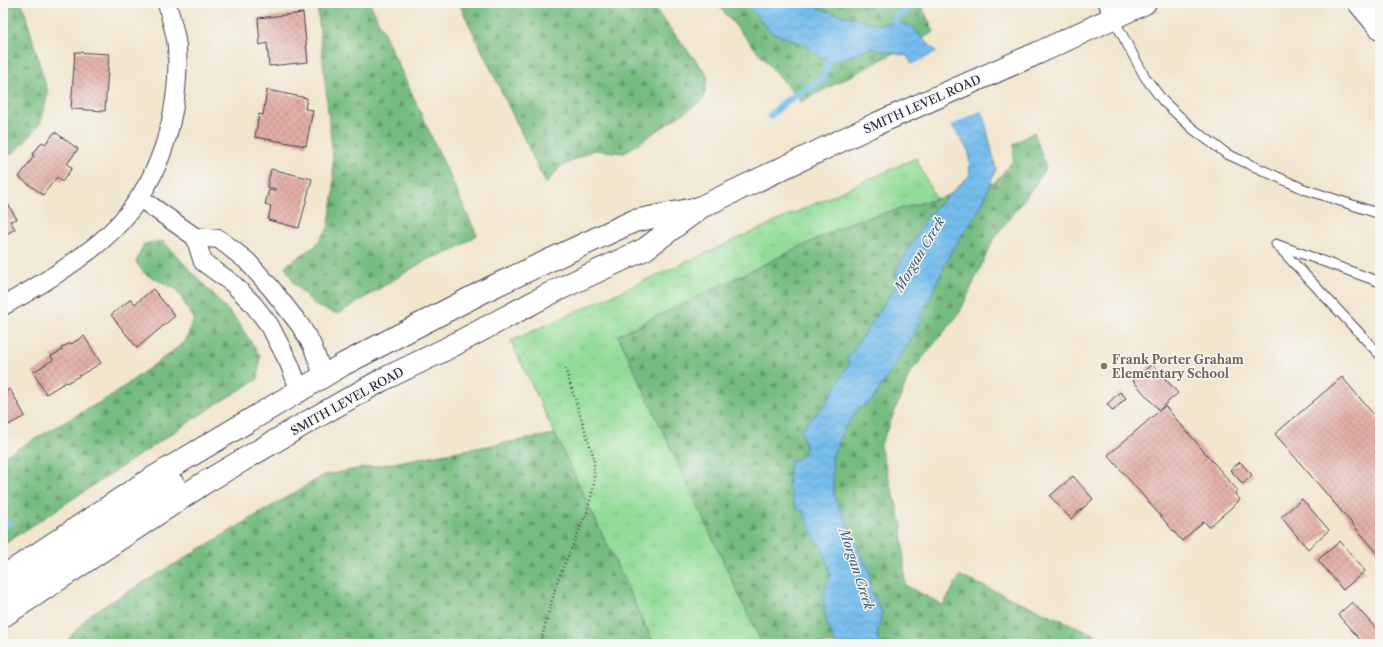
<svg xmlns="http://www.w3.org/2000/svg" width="1383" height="647" font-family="'Libre Caslon Text',serif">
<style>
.grass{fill:url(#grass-tufts);stroke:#5a7f69}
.forest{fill:url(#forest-firs);stroke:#4c6f5e}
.water{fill:url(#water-waves);stroke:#4a6f94}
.pier{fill:#f1e5ce}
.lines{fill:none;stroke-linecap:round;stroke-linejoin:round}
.stream{stroke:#73bcec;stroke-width:7}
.building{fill:url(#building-cross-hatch)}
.lane-casing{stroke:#413f51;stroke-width:11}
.street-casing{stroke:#413f51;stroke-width:20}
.secondary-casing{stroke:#413f51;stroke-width:24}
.highway-casing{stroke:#413f51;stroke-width:24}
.path{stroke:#413f51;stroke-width:2.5;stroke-dasharray:1 3;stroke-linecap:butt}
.lane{stroke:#fff;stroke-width:9}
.street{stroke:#fff;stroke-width:18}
.secondary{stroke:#fff;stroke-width:22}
.highway{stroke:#fff;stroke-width:22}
.education-dot{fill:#8d6e63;stroke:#f6f6f2;stroke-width:1.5}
.labels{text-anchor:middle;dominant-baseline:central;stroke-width:3;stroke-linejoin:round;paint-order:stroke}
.street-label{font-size:12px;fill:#22223b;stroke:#f6f6f2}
.education-label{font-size:12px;font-weight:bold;fill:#785e54;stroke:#f6f6f2;text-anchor:start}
.water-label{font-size:13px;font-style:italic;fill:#3e5879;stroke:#f6f6f2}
</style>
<defs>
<pattern id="grass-tufts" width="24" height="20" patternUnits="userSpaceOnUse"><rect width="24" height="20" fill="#93dc97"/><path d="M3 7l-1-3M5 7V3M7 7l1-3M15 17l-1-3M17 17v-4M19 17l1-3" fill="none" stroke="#7ebc83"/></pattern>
<pattern id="forest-firs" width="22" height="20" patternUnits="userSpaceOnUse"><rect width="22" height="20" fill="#76bc80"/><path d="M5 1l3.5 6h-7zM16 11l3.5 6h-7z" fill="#60986a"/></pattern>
<pattern id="water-waves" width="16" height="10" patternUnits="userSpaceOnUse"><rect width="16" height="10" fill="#73bcec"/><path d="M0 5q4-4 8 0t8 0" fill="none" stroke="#63a1cb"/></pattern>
<pattern id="building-cross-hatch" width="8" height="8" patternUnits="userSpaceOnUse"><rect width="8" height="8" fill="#e2afa8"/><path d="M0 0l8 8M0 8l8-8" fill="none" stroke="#c29692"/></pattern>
</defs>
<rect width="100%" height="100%" fill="#f6f6f2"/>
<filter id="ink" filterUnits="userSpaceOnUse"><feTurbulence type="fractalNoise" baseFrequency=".025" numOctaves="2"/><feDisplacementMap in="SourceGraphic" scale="8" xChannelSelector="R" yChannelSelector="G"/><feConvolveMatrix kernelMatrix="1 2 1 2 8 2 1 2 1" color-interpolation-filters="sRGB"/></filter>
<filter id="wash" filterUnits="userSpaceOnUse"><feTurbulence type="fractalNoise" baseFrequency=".012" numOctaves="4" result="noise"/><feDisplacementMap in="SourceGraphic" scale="16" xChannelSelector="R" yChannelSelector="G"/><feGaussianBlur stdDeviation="0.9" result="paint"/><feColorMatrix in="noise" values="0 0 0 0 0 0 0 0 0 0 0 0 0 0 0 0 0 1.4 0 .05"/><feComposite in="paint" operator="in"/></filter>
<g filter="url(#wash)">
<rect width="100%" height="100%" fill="#f1e5ce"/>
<path class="grass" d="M916 158 936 199 852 222 618 335 762 644H654L511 341Z"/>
<path class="forest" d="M3 3H22L48 93 41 122 22 145 3 160Z
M317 3H370L477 235 453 251 426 260 338 314 316 306 295 285 285 266 315 246 328 229 334 191 332 148Z
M459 3H650L708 76 703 100 624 153 593 150 560 167 546 184Z
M716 3H920L934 32 801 102Z
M1034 132 1046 167 1035 185 994 238 959 314 910 373 880 447 902 524 905 585 943 605 960 576 1117 644H762L618 335 852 222 994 183 1013 161 1014 144Z
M163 241 235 318 260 356 258 379 218 403 3 545V457L111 396 185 342 194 319 176 289 145 274 136 262 144 244Z
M555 434 654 644H358L343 638 327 644H86L68 640 89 615 324 475Z"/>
<path class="water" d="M745 3H809L823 10 881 25 890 23 910 25 935 50 984 117 996 169 981 207 951 252 910 341 872 401 858 409 842 432 832 457 834 496 870 572V590L882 613 877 635 880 644H835L826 620 823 594 831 575 822 548 817 543 803 511 797 510 788 486 790 461 797 460 806 450 801 430 827 402 849 363 847 359 896 287 897 269 929 214 970 175 969 152 907 56 870 48 839 61 820 57 805 45 771 32Z"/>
<path class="pier" d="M939 52 982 110 950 126 911 65Z"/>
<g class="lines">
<path class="stream" d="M898 33 895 17 920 3
M770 116 785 102 823 79 828 62 837 52
M3 522 8 524"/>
</g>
<g id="blocks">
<path class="building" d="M303 13 308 62 269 66 267 43 260 45 258 18Z
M75 52 109 54 105 111 71 109Z
M267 90 307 98 305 109 313 110 306 146 255 137 259 114 263 115Z
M55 132 78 149 67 164 72 168 62 182 57 177 43 195 19 177 34 156 32 155 42 142 45 144Z
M271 169 312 179 299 228 268 220 271 206 265 204 269 190 275 192 276 189 267 187Z
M3 196 17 219 10 221 15 229 3 236Z
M153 289 175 316 137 348 111 315 131 299 135 304Z
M84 336 101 363 67 383 66 382 46 394 33 372 53 360 51 356 62 350 61 348 70 343 71 344Z
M1152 364 1178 393 1159 410 1133 381Z
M1342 377 1380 422V556L1275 434Z
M10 389 25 416 3 428V393Z
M1120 392 1126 398 1113 411 1107 404Z
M1165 406 1238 491 1235 494 1240 500 1209 527 1204 521 1182 541 1108 455Z
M1240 462 1252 475 1243 484 1230 470Z
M1073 476 1093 499 1071 519 1050 496Z
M1302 499 1329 530 1308 549 1281 517Z
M1340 541 1365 571 1343 590 1318 560Z
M1352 602 1380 633V641L1376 644H1364L1338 615Z"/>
</g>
</g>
<g filter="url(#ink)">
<use href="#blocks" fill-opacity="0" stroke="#413f51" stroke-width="1"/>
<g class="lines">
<defs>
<path id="lane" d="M1113 18 1145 77 1163 101 1193 129 1227 154 1304 189 1380 214
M1276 244 1380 355
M1278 245 1380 282"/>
<path id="street" d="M1108 3 1113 18
M140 198 195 237 219 239 247 261 271 288 300 325 312 345 324 377
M195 237 203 262 232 283 253 304 270 326 289 363 300 391
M3 306C30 291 57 275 82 256 103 241 125 220 139 198 168 155 180 98 177 47 176 33 170 17 167 3"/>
<path id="secondary" d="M3 577 146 482 344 364 492 287 634 221 694 209
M11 596 40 570 174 485
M3 616 204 483 304 424 382 380 444 350 555 291 645 249 701 207 876 124 1038 53 1145 3"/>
<path id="highway" d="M1359 3 1380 28"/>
</defs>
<use href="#lane" class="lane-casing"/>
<use href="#street" class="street-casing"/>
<use href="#secondary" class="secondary-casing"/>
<use href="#highway" class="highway-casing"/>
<path class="path" d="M540 644 557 582 587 512 594 484V458L565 368"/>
<use href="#lane" class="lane"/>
<use href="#street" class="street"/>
<use href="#secondary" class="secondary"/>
<use href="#highway" class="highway"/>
</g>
</g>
<circle class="education-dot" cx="1104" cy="366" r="4"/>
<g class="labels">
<g class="street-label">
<text transform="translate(922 104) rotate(-24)">SMITH LEVEL ROAD</text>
<text transform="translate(347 401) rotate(-29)">SMITH LEVEL ROAD</text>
</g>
<g class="education-label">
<text x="1112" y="359">Frank Porter Graham<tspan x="1112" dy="14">Elementary School</tspan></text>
</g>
<g class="water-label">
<text transform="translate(919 254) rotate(-59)">Morgan Creek</text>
<text transform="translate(857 569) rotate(72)">Morgan Creek</text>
</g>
</g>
<rect width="1383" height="647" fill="none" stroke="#f6f6f2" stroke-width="16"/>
</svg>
